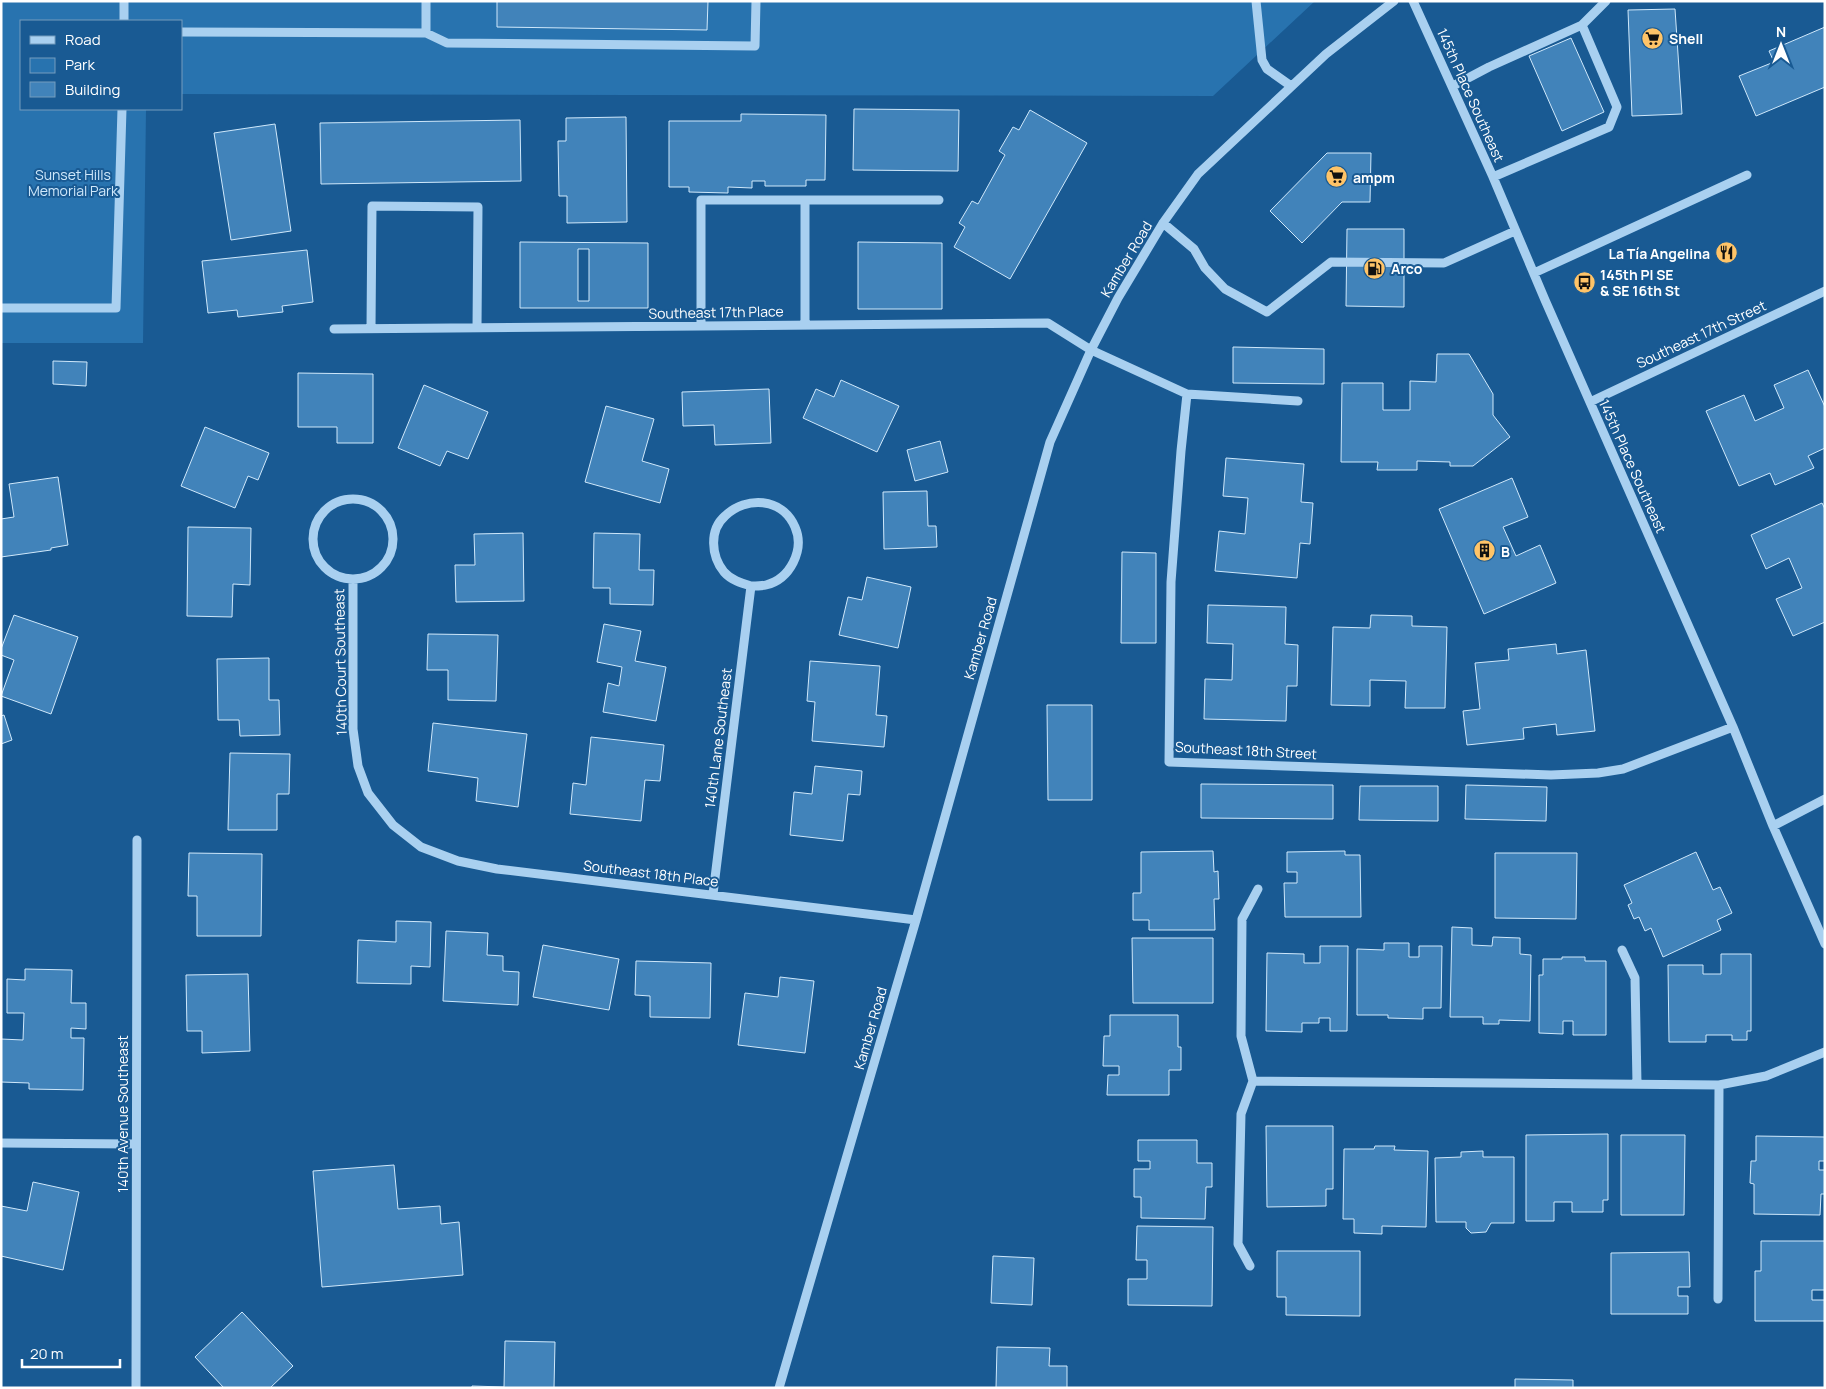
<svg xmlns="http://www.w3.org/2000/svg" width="1826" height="1389" font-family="Manrope,sans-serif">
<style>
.green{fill:#2873af}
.building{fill:#4183ba;stroke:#cfe8fb;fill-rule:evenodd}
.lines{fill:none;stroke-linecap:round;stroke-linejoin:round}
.minor{stroke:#a9d0f0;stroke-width:9}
.labels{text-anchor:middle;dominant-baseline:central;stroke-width:4;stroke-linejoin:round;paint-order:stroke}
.poi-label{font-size:14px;font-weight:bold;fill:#fff;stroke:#195a93;text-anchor:start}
.street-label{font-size:14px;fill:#fff;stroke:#195a93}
.park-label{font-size:14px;fill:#cfe8fb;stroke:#195a93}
</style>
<rect width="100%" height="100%" fill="#195a93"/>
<path class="green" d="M1 1H1315L1213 96 181 94V21H21V109H146L143 343H1Z"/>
<path class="building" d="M497 1H708L707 30 497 27Z
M1675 9 1682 114 1632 116 1628 10Z
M1825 27V87L1756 116 1739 76 1774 62 1769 51Z
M1571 38 1604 112 1562 131 1529 56Z
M854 109 959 110 958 171 853 170Z
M1030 110 1087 143 1010 279 954 247 965 227 959 223 972 201 978 204 1005 155 999 151 1013 127 1019 130Z
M741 114 826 115 825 180H806V186H765V181H752V188L728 187V193L689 192V187H669V121H741Z
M626 117 627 222 567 223V196H559L558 141H566V118Z
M520 120 521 181 321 184 320 123Z
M275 124 291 231 231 240 214 133Z
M1327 153H1371L1370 202H1342L1302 243 1270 211Z
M1347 229H1404V307L1346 306Z
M520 242 648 243V308H520ZM578 249H589V301H578Z
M858 242 942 243V309H858Z
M307 250 313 302 282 306 283 312 238 317 237 310 208 313 202 261Z
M1233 347 1324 349V384L1233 383Z
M1437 354H1469L1493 394V415L1510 437 1473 466H1450V462L1417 461V470H1377L1378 462H1341L1342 383H1383V410H1410V381L1436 382Z
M53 361 87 362 86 386 53 384Z
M1808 370 1825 407V448L1808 456 1814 468 1775 485 1770 473 1739 486 1706 411 1744 395 1755 421 1784 408 1774 385Z
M298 373 373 374V443H337V427H298Z
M841 380 899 406 877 452 803 418 816 389 834 397Z
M424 385 488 412 468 459 447 451 440 466 398 448Z
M769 389 771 443 715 445 714 425 683 426 682 392Z
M606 406 654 419 642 461 669 469 660 503 585 482Z
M205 427 269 453 258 480 248 476 235 508 181 486Z
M940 441 948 472 915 481 907 450Z
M1226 458 1304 464 1301 502 1313 503 1310 544 1300 543 1297 578 1215 571 1219 531 1245 534 1248 498 1223 496Z
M58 477 68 545 51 548V550L1 557V519L14 517 9 484Z
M1512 478 1528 517 1503 527 1516 556 1540 545 1556 583 1484 614 1439 509Z
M927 491 928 526H936L937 547 884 549 883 492Z
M1822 503 1825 509V622L1793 636 1776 599 1802 588 1789 558 1766 569 1751 535Z
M188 527 251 528 250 585 233 584 232 617 187 616Z
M523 533 524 601 456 602 455 565H475L474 534Z
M594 533 640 534 639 570H654L653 605 610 604V588H593Z
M1122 552 1156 553V643H1121Z
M867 577 911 587 898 648 839 635 848 597 862 600Z
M1208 605 1286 607 1285 644 1298 645 1297 686H1287L1286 721 1204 719 1205 679 1232 680 1233 644 1207 643Z
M14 615 78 637 51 714 1 696 14 660 1 655V649Z
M1371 615 1412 616V626L1447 627 1445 708H1405L1406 681 1370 680V706L1331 705 1333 627 1370 628Z
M604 624 641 631 635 661 666 667 656 721 603 712 608 683 619 686 622 667 597 662Z
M428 634 498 635 496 701 448 700V670H427Z
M1556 644 1557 654 1586 650 1595 731 1557 735 1556 724 1523 728 1524 739 1467 745 1463 711 1480 709 1475 663 1509 660 1508 649Z
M269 658V700H279L280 735 240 736 239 720H218L217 659Z
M810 661 880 666 876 715 887 716 884 747 812 741 815 702 807 701Z
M1047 705H1092V800H1048Z
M4 715 12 740 1 744V716Z
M433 723 527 734 518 807 476 801 478 778 428 771Z
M591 737 664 745 660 781 645 780 641 821 570 814 573 783 586 785Z
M230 753 290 754 289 794H277V830H228Z
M815 766 862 771 860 795 848 794 843 841 790 835 794 792 812 794Z
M1201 784 1333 785V819L1201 818Z
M1466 785 1547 787 1546 821 1465 819Z
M1360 786H1438V821L1359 820Z
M1213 851 1214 872 1218 871 1219 899H1214L1215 930H1149V920H1133V893H1141V852Z
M1345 851V855H1360L1361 917H1285L1284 883H1297V872H1287V852Z
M1696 852 1713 890 1720 887 1732 913 1717 920 1721 930 1663 957 1651 928 1645 931 1639 917 1634 919 1628 905 1632 903 1624 885Z
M189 853 262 854 261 936H197V896H188Z
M1495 853H1577L1576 919 1495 918Z
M396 921 431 922 430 967 411 966V984L357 983 358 940 396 942Z
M1452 927 1472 928V945L1492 946 1493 937 1520 938V954L1531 955 1530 1021 1499 1020V1024H1483V1017H1450Z
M446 931 488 933 487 955 503 956V971L519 972 518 1005 443 1001Z
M1132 938H1213V1003H1133Z
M1384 943H1409V957H1419V946H1442L1441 1008H1423V1019L1388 1018V1015H1357V949L1384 950Z
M543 945 619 959 609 1010 533 997Z
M1320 946H1348L1347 1031H1330V1018H1319V1023H1302V1032L1266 1031 1267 953 1304 954V963H1320Z
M1721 954H1751V1031H1747V1040H1732V1035H1706V1042H1669L1668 965H1703V974H1721Z
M1562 957H1585V961H1606V1035H1573V1021H1563V1034L1539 1033V975H1543V959H1562Z
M636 961 711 963 710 1018 650 1017V996L635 995Z
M25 969 72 970 71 1003H86V1029L71 1028V1038H84L83 1090 29 1089V1083L1 1082V1039L23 1040 24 1013H7V979L25 980Z
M248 974 250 1051 202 1053V1031H187L186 975Z
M780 977 814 981 805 1053 738 1045 745 993 778 997Z
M1110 1015H1178V1047H1181V1070H1169V1095H1107L1108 1075H1119V1066H1103L1104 1036H1110Z
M1266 1126H1333V1189H1326V1206L1267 1207Z
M1608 1134V1200H1603V1212H1572V1202H1554V1221H1526V1135Z
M1621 1135H1685L1684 1215H1621Z
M1756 1136 1825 1137V1161H1819V1170H1825V1194H1821L1820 1215 1754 1214V1184L1750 1183 1751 1161H1756Z
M1138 1140H1197V1163H1212V1187H1206L1205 1219 1141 1218V1197H1134V1169H1150V1161H1138Z
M1375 1146H1395L1394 1150 1428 1151 1426 1227 1382 1226V1234L1354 1233V1219H1343L1344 1149H1374Z
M1483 1151V1157H1514V1223H1491L1486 1232 1471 1233 1466 1228V1222H1436L1435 1158 1461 1157V1152Z
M394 1165 398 1209 440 1206 441 1224 459 1222 463 1275 322 1287 313 1171Z
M33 1182 79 1192 63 1270 1 1256V1206L27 1211Z
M1137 1226 1213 1227 1212 1306 1128 1305V1279H1147V1260H1136Z
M1761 1241H1825V1290H1812V1300H1825V1321H1755V1271H1761Z
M1277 1251H1360V1316L1286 1315V1297H1277Z
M1689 1252 1690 1287H1678V1296H1688V1314H1611V1253Z
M993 1256 1034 1258 1032 1305 991 1303Z
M242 1312 293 1366 270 1388H224L195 1357Z
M505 1341 555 1342 554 1388H472V1386L504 1387Z
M997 1347 1050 1348 1049 1366H1067V1388H996Z
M1515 1379 1573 1380V1388H1515Z"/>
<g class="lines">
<path class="minor" d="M1256 1 1262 60 1267 69 1291 86
M1413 1 1493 177 1545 300 1733 727 1773 826 1825 944
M124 21V1
M181 32 426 33V1
M426 33 447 43 755 46 756 1
M1453 86 1489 67 1582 25 1606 1
M1493 177 1609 127 1617 107 1582 25
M805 200H939
M1163 223 1194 249 1205 268 1225 289 1267 312 1331 262 1444 263 1515 231
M1534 273 1747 175
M1 308H116L122 109
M701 326V200H805V325
M371 328 372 206 478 207 477 328
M334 329 1048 323 1091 350 1187 394
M1298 401 1187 394 1181 451 1171 582 1169 762 1551 775 1598 773 1623 769 1733 727
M1590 402 1825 291
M313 539a40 40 0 1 1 80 0a40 40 0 1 1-80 0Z
M353 579V729L358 766 368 793 393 825 421 847 458 861 497 869 916 920
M1773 826 1825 799
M713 894 751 586C756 586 762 586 766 585 790 579 805 550 795 527 782 497 746 496 725 516 709 530 711 556 724 572 731 580 741 583 751 586
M1622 950 1635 978 1637 1084
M1253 1081 1719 1085 1766 1076 1825 1052
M1 1143 135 1144
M1250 1266 1238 1244 1241 1114 1253 1081 1241 1036 1242 919 1258 889
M1718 1299 1719 1085
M136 1388 137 840
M779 1388 916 920 1050 442 1091 350 1118 298 1163 223 1198 174 1326 54 1394 1"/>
</g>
<defs>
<symbol id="supermarket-disc" viewBox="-11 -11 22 22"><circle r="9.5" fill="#ffc468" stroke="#195a93"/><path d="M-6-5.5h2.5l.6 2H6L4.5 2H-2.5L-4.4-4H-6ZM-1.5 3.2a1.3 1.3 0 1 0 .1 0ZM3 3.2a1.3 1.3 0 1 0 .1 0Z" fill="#111"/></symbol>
<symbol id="restaurant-disc" viewBox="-11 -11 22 22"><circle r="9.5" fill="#ffc468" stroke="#195a93"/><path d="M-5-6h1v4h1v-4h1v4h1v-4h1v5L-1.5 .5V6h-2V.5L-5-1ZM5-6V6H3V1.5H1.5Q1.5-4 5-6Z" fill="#111"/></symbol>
<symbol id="fuel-disc" viewBox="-11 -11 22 22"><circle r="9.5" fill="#ffc468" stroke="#195a93"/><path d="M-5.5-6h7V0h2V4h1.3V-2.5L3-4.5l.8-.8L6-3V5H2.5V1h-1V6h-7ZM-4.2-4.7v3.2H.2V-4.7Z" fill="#111"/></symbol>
<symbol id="bus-disc" viewBox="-11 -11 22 22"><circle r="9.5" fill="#ffc468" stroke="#195a93"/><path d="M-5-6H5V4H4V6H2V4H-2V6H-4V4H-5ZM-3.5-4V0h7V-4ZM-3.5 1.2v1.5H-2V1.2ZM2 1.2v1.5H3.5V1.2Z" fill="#111"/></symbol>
<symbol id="building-disc" viewBox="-11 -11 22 22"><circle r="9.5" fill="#ffc468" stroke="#195a93"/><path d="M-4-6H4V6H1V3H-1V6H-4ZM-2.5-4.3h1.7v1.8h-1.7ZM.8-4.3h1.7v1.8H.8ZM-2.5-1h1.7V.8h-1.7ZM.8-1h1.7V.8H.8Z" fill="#111"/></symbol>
</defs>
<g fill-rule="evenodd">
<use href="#supermarket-disc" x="1640" y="26" width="25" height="25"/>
<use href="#supermarket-disc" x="1324" y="164" width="25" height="25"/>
<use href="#restaurant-disc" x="1714" y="240" width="25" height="25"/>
<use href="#fuel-disc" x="1362" y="256" width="25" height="25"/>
<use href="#bus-disc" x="1572" y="270" width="25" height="25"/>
<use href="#building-disc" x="1472" y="538" width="25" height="25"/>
</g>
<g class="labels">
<g class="poi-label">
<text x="1669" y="38">Shell</text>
<text x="1353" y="177">ampm</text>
<text x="1710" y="253" text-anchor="end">La Tía Angelina</text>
<text x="1391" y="268">Arco</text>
<text x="1600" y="274">145th Pl SE<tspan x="1600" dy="16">&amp; SE 16th St</tspan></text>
<text x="1501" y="551">B</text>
</g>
<g class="street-label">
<text transform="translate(1471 95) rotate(66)">145th Place Southeast</text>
<text transform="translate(1126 259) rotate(-59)">Kamber Road</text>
<text transform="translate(716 312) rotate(-1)">Southeast 17th Place</text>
<text transform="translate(1701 334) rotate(-25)">Southeast 17th Street</text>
<text transform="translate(1633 466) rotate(66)">145th Place Southeast</text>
<text transform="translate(980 638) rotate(-74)">Kamber Road</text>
<text transform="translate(340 662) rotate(-91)">140th Court Southeast</text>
<text transform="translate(718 738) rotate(-83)">140th Lane Southeast</text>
<text transform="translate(1246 750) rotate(3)">Southeast 18th Street</text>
<text transform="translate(651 873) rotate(7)">Southeast 18th Place</text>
<text transform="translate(870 1028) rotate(-74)">Kamber Road</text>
<text transform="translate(122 1114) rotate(-90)">140th Avenue Southeast</text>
</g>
<g class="park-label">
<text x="73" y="174">Sunset Hills<tspan x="73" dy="16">Memorial Park</tspan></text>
</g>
</g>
<rect width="1826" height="1389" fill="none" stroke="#ffffff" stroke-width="5"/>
<rect x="20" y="20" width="162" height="90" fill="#195a93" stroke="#759cbe"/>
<rect x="30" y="36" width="25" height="8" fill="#a9d0f0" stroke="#759cbe"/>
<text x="65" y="45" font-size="15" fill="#ffffff">Road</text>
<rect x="30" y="58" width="25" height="15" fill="#2873af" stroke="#759cbe"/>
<text x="65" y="70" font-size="15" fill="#ffffff">Park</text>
<rect x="30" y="82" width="25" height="15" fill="#4183ba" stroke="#759cbe"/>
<text x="65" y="95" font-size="15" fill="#ffffff">Building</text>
<g transform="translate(1781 45)" stroke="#195a93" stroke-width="4" paint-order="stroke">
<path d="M0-4L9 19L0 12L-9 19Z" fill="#ffffff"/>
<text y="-8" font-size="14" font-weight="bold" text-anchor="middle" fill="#ffffff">N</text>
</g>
<path d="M22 1359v8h98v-8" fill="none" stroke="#ffffff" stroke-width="2.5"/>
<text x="30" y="1359" font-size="15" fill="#ffffff" stroke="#195a93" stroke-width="4" paint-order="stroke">20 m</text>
</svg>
